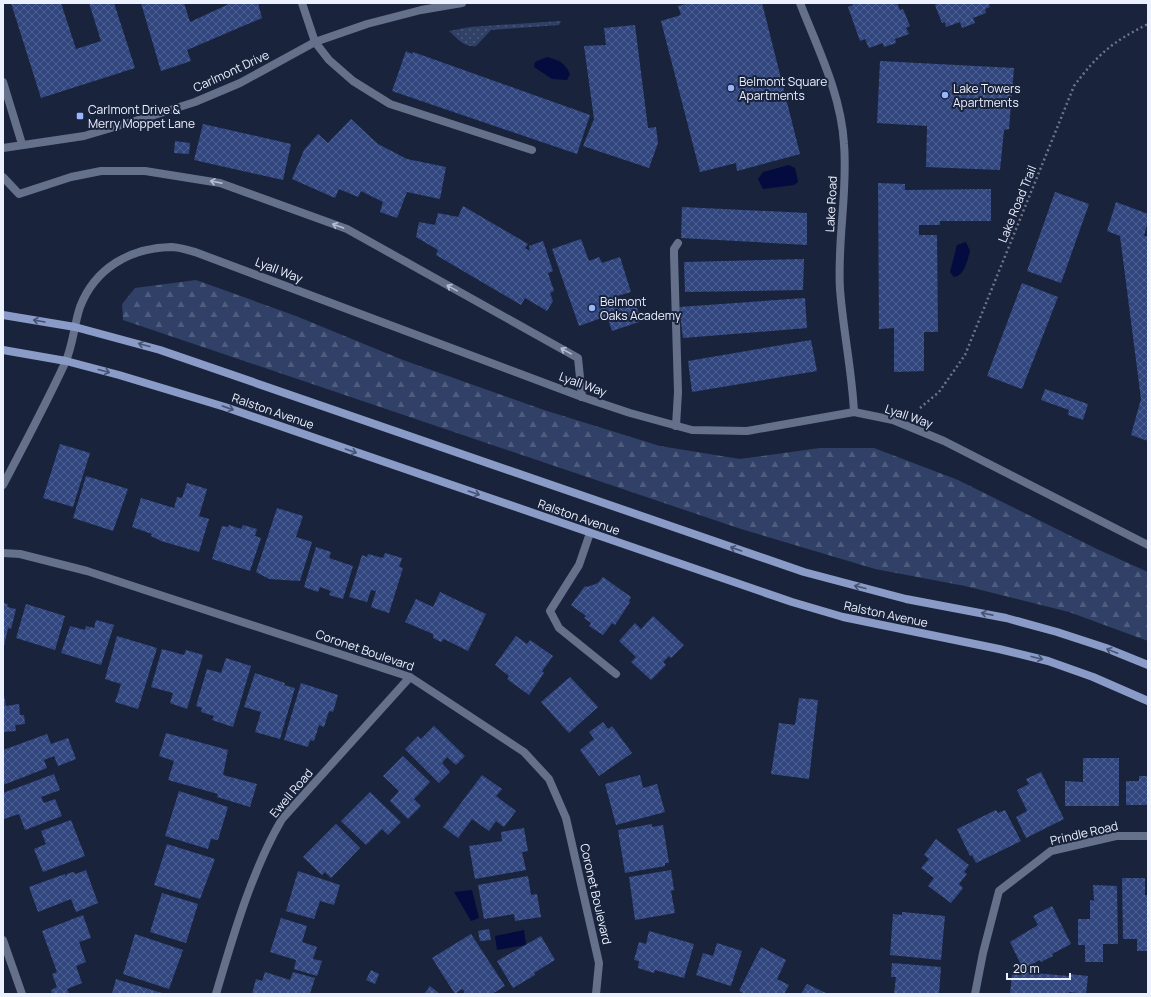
<svg xmlns="http://www.w3.org/2000/svg" width="1151" height="997" font-family="Manrope,sans-serif">
<style>
.grass{fill:url(#grass-dots)}
.forest{fill:url(#forest-firs)}
.water{fill:#030b3f}
.building{fill:url(#building-cross-hatch)}
.lines{fill:none;stroke-linecap:round;stroke-linejoin:round}
.path{stroke:#6d758a;stroke-width:2.5;stroke-dasharray:2 3;stroke-linecap:butt}
.service{stroke:#65708b;stroke-width:8}
.minor{stroke:#65708b;stroke-width:8}
.secondary{stroke:#899bc6;stroke-width:8}
.oneway{stroke:#b5bdd1}
.oneway2{stroke:#465373}
.poi-dot{fill:#98b6fd;stroke:#1a233c;stroke-width:1.5}
.labels{text-anchor:middle;dominant-baseline:central;stroke-width:4;stroke-linejoin:round;paint-order:stroke}
.street-label{font-size:12px;fill:#ebf1ff;stroke:#1a233c}
.poi-label{font-size:12px;fill:#ebf1ff;stroke:#1a233c;text-anchor:start}
</style>
<defs>
<pattern id="grass-dots" width="8" height="8" patternUnits="userSpaceOnUse"><rect width="8" height="8" fill="#304066"/><path d="M2 2h.1M6 6h.1" fill="none" stroke="#4e5c7d" stroke-width="1.8" stroke-linecap="round"/></pattern>
<pattern id="forest-firs" width="22" height="20" patternUnits="userSpaceOnUse"><rect width="22" height="20" fill="#304066"/><path d="M5 1l3.5 6h-7zM16 11l3.5 6h-7z" fill="#4e5c7d"/></pattern>
<pattern id="building-cross-hatch" width="8" height="8" patternUnits="userSpaceOnUse"><rect width="8" height="8" fill="#31467e"/><path d="M0 0l8 8M0 8l8-8" fill="none" stroke="#4f6191"/></pattern>
</defs>
<rect width="100%" height="100%" fill="#1a233c"/>
<path class="grass" d="M561 21 559 25 491 30 476 46C464 48 457 38 449 31L470 27Z"/>
<path class="forest" d="M196 280 296 316 403 360 544 410 660 446 740 459 820 448H874L958 480 1099 550 1148 572V641L1069 612 965 586 875 569 741 529 123 320 122 304 135 288Z"/>
<path class="water" d="M547 57C559 60 565 63 570 74L567 80 552 79 534 67 535 62Z
M789 165 795 168 798 182 794 185 763 189 758 179 763 172Z
M966 242 970 251C967 261 965 275 954 277L950 272 957 245Z
M472 890 479 918 471 921 454 892Z
M524 930 526 945 497 950 495 936Z"/>
<path class="building" d="M11 3H61L76 49 101 41 89 3H114L135 68 41 98Z
M141 3H184L190 22 231 3H258L262 18 187 50 191 61 161 71Z
M690 3H762L800 154 737 171 736 163 700 172 661 21 681 15 678 6Z
M852 3H897L900 10 903 9 910 26 906 28 909 34 895 39 896 43 884 47 883 43 869 48 865 39 860 41 848 7 853 5Z
M938 3H988L990 7 985 9 986 13 973 18 975 23 962 28 960 22 946 27 945 22 942 23 935 5Z
M635 25 648 128 656 127 658 143 649 168 583 146 594 119 584 46 606 45 604 28Z
M406 51 412 54 413 52 590 115 577 154 392 91Z
M880 61 1014 68 1009 129 1004 130 1000 170 926 167 927 126 877 123Z
M351 119 378 144 407 159 446 167 440 199 407 192 397 218 380 212 383 202 361 191 358 197 339 189 335 198 292 179 304 150 318 134 328 143Z
M203 124 291 144 283 180 194 160Z
M175 141 190 143 189 154 174 153Z
M878 183 905 184V190L991 189V221H940V225H919V235H937L938 332H924V371L894 372V328L879 329Z
M1055 192 1089 204 1061 283 1027 271Z
M1116 202 1148 214V221L1144 236H1148V441L1131 435 1141 399 1120 236 1107 231Z
M463 206 528 244 525 248 530 251 529 246 543 241 553 271 548 273 554 291 550 293 553 301 547 311 525 298 521 305 436 255 438 250 416 237 419 222 435 225 438 213 458 217Z
M682 207 807 213V245L681 238Z
M581 239 589 261 599 257 602 263 620 257 631 292 614 297 618 309 635 303 642 321 612 331 607 316 579 326 552 249Z
M804 259 803 290 685 292 684 262Z
M1022 283 1058 297 1022 389 987 376Z
M805 298 807 328 683 338 679 307Z
M811 340 817 371 692 392 688 361Z
M1045 389 1088 404 1083 420 1068 415 1069 410 1041 400Z
M60 444 90 453 73 507 43 498Z
M86 476 128 489 113 531 73 518Z
M187 483 207 489 199 516 209 519 199 552 161 541 151 536 152 534 132 527 141 498 174 508 177 497 182 498Z
M277 508 303 516 296 537 312 542 300 581 269 579 256 572Z
M229 525 241 529 243 525 257 529 255 536 261 538 250 571 212 559 222 526 228 527Z
M316 547 331 552 329 558 353 566 343 599 329 595 331 591 320 587 318 592 304 587Z
M385 553 402 558 399 567 403 568 389 613 371 607 376 591 371 590 367 602 349 597 362 555 367 557 368 554 383 558Z
M603 577 631 597 629 601 630 602 615 625 612 623 603 635 589 626 591 623 584 618 586 616 571 605 585 586 587 587 598 583Z
M440 592 486 614 468 651 444 639 441 642 433 638V634L405 622 416 599 433 607Z
M3 603 8 604 7 607 16 609 11 629 8 628 4 646Z
M26 604 65 616 55 650 16 638Z
M653 616 684 645 671 658 669 656 663 662 666 665 651 680 631 662 636 657 619 641 635 623 641 629Z
M96 620 114 625 101 665 61 653 70 626 85 630 86 626 94 628Z
M117 636 157 648 138 709 115 702 121 684 105 679Z
M516 636 527 644 530 640 553 656 542 671 544 673 529 695 507 679 509 676 495 665Z
M162 649 184 655 186 650 203 655 187 709 170 703 173 693 151 687Z
M226 658 251 666 233 727 212 720 214 716 201 712 202 708 196 706 207 669 221 673Z
M255 673 285 683 284 685 295 688 280 739 255 732 261 712 244 707Z
M570 677 598 707 569 733 541 702Z
M301 683 338 695 333 712 329 711 324 727 319 725 314 741 310 740 308 747 284 740Z
M3 690 6 706 19 704 20 715H24L25 724 15 725 16 731 3 732Z
M799 698 818 700 809 779 771 774 779 723 795 725Z
M603 722 608 729 612 726 632 753 599 776 580 750 594 739 589 732Z
M434 726 465 756 456 765 447 757 442 763 450 772 439 783 405 749 418 736 421 739Z
M166 733 228 750 223 775 257 784 250 807 217 797 218 794 168 780 174 761 159 756Z
M47 734 51 744 68 738 76 759 58 766 54 756 44 760 47 768 3 785V750Z
M403 756 430 782 414 799 421 806 408 819 390 801 399 791 383 776Z
M1083 758H1119V806H1065V781L1083 782Z
M1041 772 1064 819 1026 838 1016 817 1027 811 1017 790 1029 784 1026 779Z
M54 774 60 790 41 797 44 803 55 799 62 816 25 830 19 814 4 819 3 793Z
M482 775 502 789 496 796 516 811 504 827 496 821 489 831 472 819 458 838 443 827Z
M640 775 643 788 657 784 665 812 616 825 605 784Z
M1139 776H1148V805H1126V781H1139Z
M179 791 228 807 218 840 211 839 208 849 165 836Z
M370 792 401 822 388 835 382 829 366 845 341 821Z
M996 810 998 813 1005 810 1021 841 976 863 972 855 970 856 957 829Z
M71 820 85 856 43 872 34 849 46 844 41 831Z
M336 824 360 848 331 878 325 872 322 875 303 857Z
M652 824V827L663 825 669 863H665V866L625 873 618 830Z
M524 828 528 851 522 852 526 870 475 879 469 846 502 841 501 832Z
M936 839 969 865 964 872 967 874 959 884 963 888 951 903 928 886 934 878 921 868 929 859 924 855Z
M167 844 215 859 200 899 154 885Z
M86 870 98 903 76 912 71 899 38 912 29 887 65 874 66 877 67 874 73 872 76 874Z
M671 870 674 890 671 891 675 913 635 920 629 877Z
M298 871 340 885 334 905 320 901 314 919 286 911Z
M528 876 531 895 537 894 541 917 515 921 514 914 484 919 478 885Z
M1122 878H1145V895H1148V951H1137V939H1123Z
M1093 885 1117 886 1118 944H1103V962H1085V945H1078V919H1090V900L1094 901Z
M162 893 198 904 186 943 150 932Z
M1052 906 1071 944 1052 954 1053 956 1041 962 1040 960 1023 969 1010 942 1038 925 1033 916Z
M902 912 945 916 941 960 890 955 893 914 902 915Z
M83 915 91 938 79 942 86 962 76 966 82 983 67 989 69 994H52L51 990 57 987 52 974 57 972 42 931Z
M281 918 307 926 302 942 317 947 313 959 322 961 317 976 294 969 296 960 270 952Z
M489 929 491 940 480 941 478 931Z
M649 931 694 944 684 978 655 970 654 973 638 968 639 961 634 960 639 942 646 944Z
M135 934 183 950 169 989 123 974Z
M471 934 505 986 492 994H462L465 992 462 989 455 994 432 958Z
M541 936 555 960 534 973 535 975 513 988 497 961Z
M717 943 742 951 731 986 696 975 703 953 713 956Z
M761 947 786 960 777 979 789 985 784 994H745L739 991Z
M892 963 941 967 939 994H894L896 977H891Z
M371 970 379 974 375 984 366 980Z
M265 972 290 980 293 972 315 978 310 994H252L256 979 262 981Z
M1022 972 1069 976V974L1088 976 1086 994 1069 992V994H1010L1012 974 1021 975Z
M116 979 165 994H112Z
M807 984 828 994H801Z
M430 986 440 994H424Z"/>
<g class="lines">
<path class="path" d="M920 408 939 392 965 355 1074 86C1098 54 1112 42 1148 24"/>
<path class="service" d="M315 42 329 60 353 81 390 104 532 150
M3 177 19 194 71 177 101 171H145L220 183 347 229 578 358 582 397
M676 426 678 392 674 255V249L678 243
M590 533 579 565 550 611 559 628 616 674"/>
<path class="minor" d="M302 3 315 42
M800 3C818 49 841 94 844 144 848 192 837 240 840 289 843 330 852 371 854 412
M3 82 22 144
M3 148 84 136 145 118 195 102 240 83 315 42 367 24 421 10 462 3
M3 485C24 445 46 404 65 363 73 346 74 325 80 307 95 268 130 248 171 247 179 247 187 250 195 252L582 397 630 413 692 430 747 431 854 412 893 420 944 441 1148 545
M3 553 20 554 87 571 410 677 524 752 549 779 566 818 599 963 596 994
M3 940 22 994
M216 994C233 936 252 870 282 819L410 677
M975 994 983 953 999 891 1051 851 1116 836H1148"/>
<path class="secondary" d="M3 315 75 327 160 350 804 572 906 599 1006 618 1057 632 1106 648 1148 665
M3 350 66 361 119 375 225 407 792 602 843 617 999 649 1048 661 1093 677 1148 701"/>
</g>
<defs><path id="oneway-shaft" d="M-6 0H5M1.5-3L5.5 0L1.5 3" fill="none" stroke-width="1.6" stroke-linecap="round" stroke-linejoin="round"/></defs>
<g class="oneway">
<use href="#oneway-shaft" transform="translate(216 182) rotate(-169)"/>
<use href="#oneway-shaft" transform="translate(338 226) rotate(-160)"/>
<use href="#oneway-shaft" transform="translate(452 288) rotate(-151)"/>
<use href="#oneway-shaft" transform="translate(566 351) rotate(-151)"/>
</g>
<g class="oneway2">
<use href="#oneway-shaft" transform="translate(39 321) rotate(-170)"/>
<use href="#oneway-shaft" transform="translate(144 345) rotate(-165)"/>
<use href="#oneway-shaft" transform="translate(104 371) rotate(15)"/>
<use href="#oneway-shaft" transform="translate(228 408) rotate(19)"/>
<use href="#oneway-shaft" transform="translate(351 451) rotate(19)"/>
<use href="#oneway-shaft" transform="translate(474 493) rotate(19)"/>
<use href="#oneway-shaft" transform="translate(736 549) rotate(-161)"/>
<use href="#oneway-shaft" transform="translate(860 587) rotate(-166)"/>
<use href="#oneway-shaft" transform="translate(987 614) rotate(-169)"/>
<use href="#oneway-shaft" transform="translate(1112 651) rotate(-158)"/>
<use href="#oneway-shaft" transform="translate(1037 658) rotate(14)"/>
</g>
<g class="poi-dot">
<circle cx="731" cy="88" r="4"/>
<circle cx="945" cy="95" r="4"/>
<rect x="76" y="112" width="8" height="8" rx="2"/>
<circle cx="592" cy="308" r="4"/>
</g>
<g class="labels">
<g class="street-label">
<text transform="translate(231 71) rotate(-25)">Carlmont Drive</text>
<text transform="translate(831 204) rotate(-87)">Lake Road</text>
<text transform="translate(1017 204) rotate(-68)">Lake Road Trail</text>
<text transform="translate(279 270) rotate(21)">Lyall Way</text>
<text transform="translate(583 384) rotate(20)">Lyall Way</text>
<text transform="translate(273 411) rotate(19)">Ralston Avenue</text>
<text transform="translate(909 416) rotate(19)">Lyall Way</text>
<text transform="translate(579 517) rotate(19)">Ralston Avenue</text>
<text transform="translate(886 614) rotate(12)">Ralston Avenue</text>
<text transform="translate(365 650) rotate(19)">Coronet Boulevard</text>
<text transform="translate(291 793) rotate(-50)">Ewell Road</text>
<text transform="translate(1084 833) rotate(-13)">Prindle Road</text>
<text transform="translate(596 894) rotate(77)">Coronet Boulevard</text>
</g>
<g class="poi-label">
<text x="739" y="81">Belmont Square<tspan x="739" dy="14">Apartments</tspan></text>
<text x="953" y="88">Lake Towers<tspan x="953" dy="14">Apartments</tspan></text>
<text x="88" y="109">Carlmont Drive &amp;<tspan x="88" dy="14">Merry Moppet Lane</tspan></text>
<text x="600" y="301">Belmont<tspan x="600" dy="14">Oaks Academy</tspan></text>
</g>
</g>
<rect width="1151" height="997" fill="none" stroke="#ebf1ff" stroke-width="8"/>
<path d="M1007 973v6h63v-6" fill="none" stroke="#ebf1ff" stroke-width="2"/>
<text x="1013" y="973" font-size="12" fill="#ebf1ff" stroke="#1a233c" stroke-width="3" paint-order="stroke">20 m</text>
</svg>
